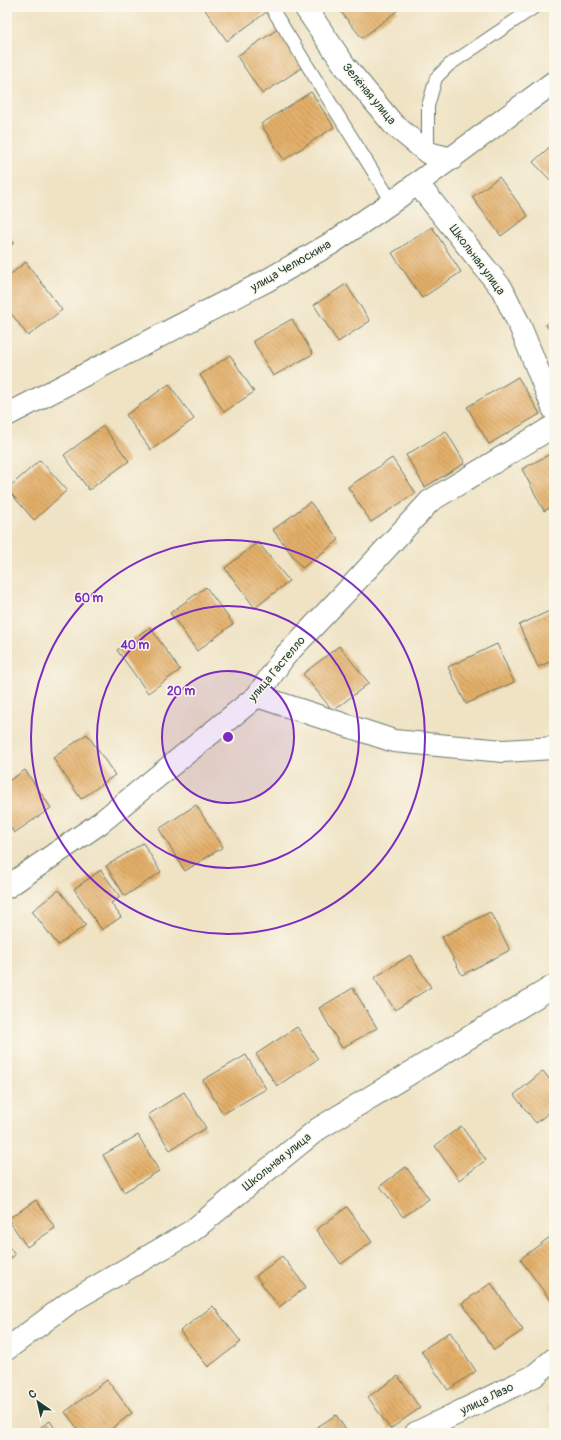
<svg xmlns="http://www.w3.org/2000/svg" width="561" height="1440" font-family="Pangolin,sans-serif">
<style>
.building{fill:url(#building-back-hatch)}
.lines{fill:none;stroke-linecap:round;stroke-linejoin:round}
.lane-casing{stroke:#687766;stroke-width:14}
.street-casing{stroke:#687766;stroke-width:24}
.secondary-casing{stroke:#687766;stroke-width:24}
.lane{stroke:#fff;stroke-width:12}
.street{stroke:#fff;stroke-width:22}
.secondary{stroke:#fff;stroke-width:22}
.ring{fill:none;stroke:#7b2cbf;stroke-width:2}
.labels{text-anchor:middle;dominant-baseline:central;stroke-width:3;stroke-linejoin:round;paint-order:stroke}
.street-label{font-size:12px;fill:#1f3d34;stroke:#fbf7ec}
.centre{fill:#7b2cbf;stroke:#fbf7ec;stroke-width:2}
.ring-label{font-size:12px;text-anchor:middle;font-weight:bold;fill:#7b2cbf;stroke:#fbf7ec;stroke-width:3;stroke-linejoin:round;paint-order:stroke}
</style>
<defs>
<pattern id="building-back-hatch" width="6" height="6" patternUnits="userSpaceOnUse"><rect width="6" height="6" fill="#e3af69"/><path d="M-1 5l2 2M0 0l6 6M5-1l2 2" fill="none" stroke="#b79057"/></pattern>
</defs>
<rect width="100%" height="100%" fill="#fbf7ec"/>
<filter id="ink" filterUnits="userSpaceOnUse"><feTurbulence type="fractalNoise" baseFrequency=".025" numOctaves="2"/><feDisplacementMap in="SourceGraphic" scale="8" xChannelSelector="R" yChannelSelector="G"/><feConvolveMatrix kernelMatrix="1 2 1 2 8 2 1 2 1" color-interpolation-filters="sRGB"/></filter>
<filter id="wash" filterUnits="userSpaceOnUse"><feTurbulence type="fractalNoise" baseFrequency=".012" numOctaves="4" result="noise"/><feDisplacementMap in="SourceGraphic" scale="16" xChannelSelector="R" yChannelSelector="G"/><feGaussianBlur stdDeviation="0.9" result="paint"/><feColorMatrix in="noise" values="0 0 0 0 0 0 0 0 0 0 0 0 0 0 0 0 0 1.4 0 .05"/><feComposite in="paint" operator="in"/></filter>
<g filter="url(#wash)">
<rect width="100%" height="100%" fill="#efe3c4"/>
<g id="blocks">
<path class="building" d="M203 7H264L268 11 227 41Z
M337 7H394L397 11 362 38Z
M278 29 303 67 262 94 237 56Z
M311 92 334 127 284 160 261 124Z
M554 143V184L533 162Z
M499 177 528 216 501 236 472 197Z
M432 227 461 272 422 298 392 253Z
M7 234 14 243 7 249Z
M26 262 62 310 28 336 7 308V277Z
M346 284 370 321 338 342 314 305Z
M554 318V335L546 325Z
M292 319 313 354 273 376 253 341Z
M230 355 254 392 224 412 200 375Z
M518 377 540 414 489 444 467 407Z
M169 384 194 419 151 450 126 415Z
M103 426 129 461 89 490 64 455Z
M446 431 465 463 425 487 406 455Z
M554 452V506L544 511 522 469Z
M392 458 416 493 371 522 348 487Z
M40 460 67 490 34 520 7 489Z
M310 502 339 540 302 568 273 530Z
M258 542 289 581 255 608 225 568Z
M206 587 233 624 197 651 170 613Z
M554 609V660L538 667 519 625Z
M150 627 180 670 148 693 117 650Z
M497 644 514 682 466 704 448 667Z
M339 646 369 683 333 711 303 674Z
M87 734 115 775 81 799 53 758Z
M25 770 51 808 14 833 7 822V782Z
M196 805 223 847 185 871 159 829Z
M143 843 161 872 125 896 106 866Z
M101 870 120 897 111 903 121 917 102 930 74 889Z
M59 890 86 925 58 945 32 911Z
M490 912 510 950 462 975 442 937Z
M410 955 431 987 395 1010 374 978Z
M353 988 377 1028 342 1048 319 1008Z
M297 1027 318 1059 277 1086 256 1054Z
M246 1055 266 1089 223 1114 203 1080Z
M543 1071 554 1085V1109L536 1123 514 1095Z
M184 1092 206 1128 170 1150 148 1115Z
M461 1126 486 1160 459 1180 435 1146Z
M138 1135 159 1171 124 1192 103 1155Z
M406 1167 429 1199 403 1217 380 1186Z
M36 1200 55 1228 27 1247 8 1219Z
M347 1207 372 1242 341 1264 316 1230Z
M554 1234V1305L520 1259Z
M7 1244 15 1255 7 1261Z
M282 1256 306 1287 279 1307 256 1276Z
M491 1283 523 1330 494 1350 462 1303Z
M213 1306 241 1342 208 1367 180 1331Z
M450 1332 476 1371 448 1390 421 1351Z
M398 1376 420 1408 390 1429 368 1397Z
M107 1380 132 1413 106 1433H81L65 1412Z
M554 1404V1414L549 1407Z
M336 1415 348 1433H308Z
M50 1421 58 1433H32Z"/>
</g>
</g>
<g filter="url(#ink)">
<use href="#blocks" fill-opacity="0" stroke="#687766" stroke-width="1"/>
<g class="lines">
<defs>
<path id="lane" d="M271 7 392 202
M428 153V106L436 78 449 65 535 7"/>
<path id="street" d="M305 7 345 66 393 124 428 153 452 159
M417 183 502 289 520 326 554 410
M257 696 394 741 503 751 554 748
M7 887 100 823 257 696 284 657 345 593 430 501 554 426
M7 1349 70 1302 192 1231 318 1129 554 986
M416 1433 534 1376 554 1359"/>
<path id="secondary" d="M7 415 266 281 332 243 392 202 554 82"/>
</defs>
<use href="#lane" class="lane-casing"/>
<use href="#street" class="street-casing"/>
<use href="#secondary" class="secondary-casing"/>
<use href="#lane" class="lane"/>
<use href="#street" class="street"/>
<use href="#secondary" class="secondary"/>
</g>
</g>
<circle cx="228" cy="737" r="66" fill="#7b2cbf" fill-opacity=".12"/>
<g class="ring">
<circle cx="228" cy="737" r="66"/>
<circle cx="228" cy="737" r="131"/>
<circle cx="228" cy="737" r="197"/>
</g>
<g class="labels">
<g class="street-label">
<text transform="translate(369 94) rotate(50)">Зелёная улица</text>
<text transform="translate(477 260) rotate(53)">Школьная улица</text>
<text transform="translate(291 266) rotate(-30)">улица Челюскина</text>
<text transform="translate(277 669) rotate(-50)">улица Гастелло</text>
<text transform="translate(277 1162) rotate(-39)">Школьная улица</text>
<text transform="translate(487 1399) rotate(-26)">улица Лазо</text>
</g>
</g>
<circle cx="228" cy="737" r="6" class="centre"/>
<g class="ring-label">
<text x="89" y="602">60 m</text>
<text x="135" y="649">40 m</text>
<text x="181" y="695">20 m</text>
</g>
<rect width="561" height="1440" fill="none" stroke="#fbf7ec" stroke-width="24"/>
<g transform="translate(38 1402) rotate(326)" stroke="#fbf7ec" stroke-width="3" paint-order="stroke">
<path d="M0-3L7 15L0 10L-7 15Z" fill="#1f3d34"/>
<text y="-6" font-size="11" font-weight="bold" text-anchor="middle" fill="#1f3d34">С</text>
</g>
</svg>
